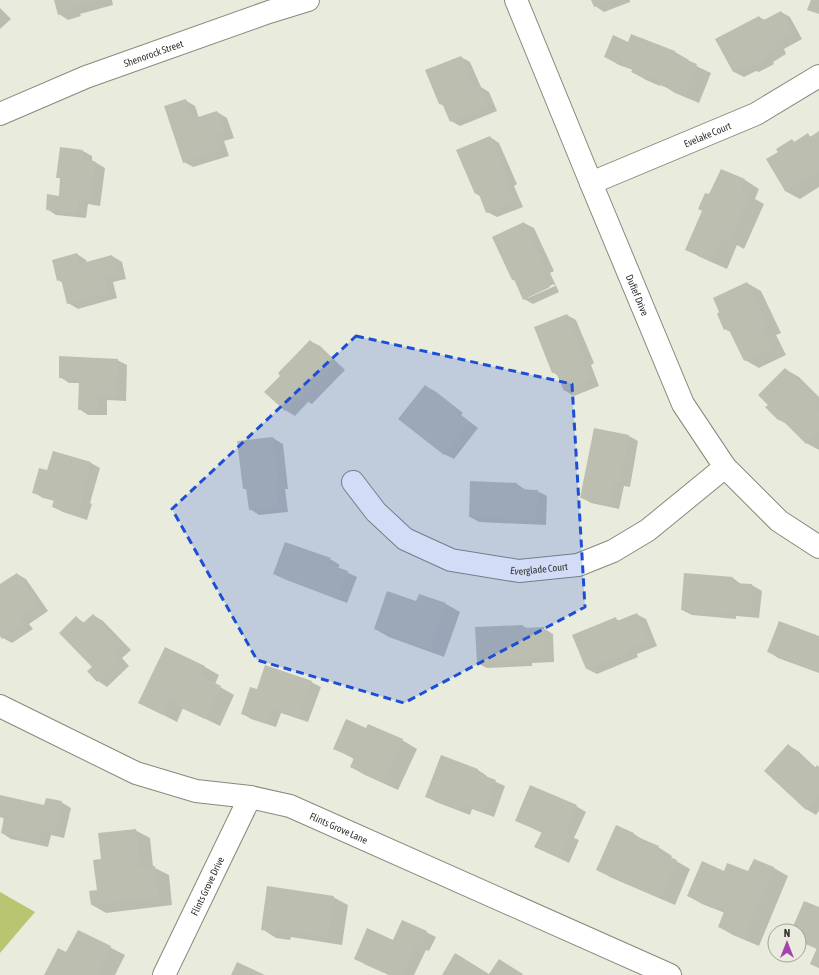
<svg xmlns="http://www.w3.org/2000/svg" width="819" height="975" font-family="'Asap Condensed',sans-serif">
<style>
.forest{fill:#bac572}
.shadow{fill:#0003;fill-rule:evenodd}
.building{fill:#bcbfb0}
.lines{fill:none;stroke-linecap:round;stroke-linejoin:round}
.minor-casing{stroke:#87897b;stroke-width:24}
.minor{stroke:#fff;stroke-width:22}
.marked{fill:#1d4ed8;fill-opacity:0.2;stroke:#1d4ed8;stroke-width:3;stroke-dasharray:8 5;stroke-linejoin:round}
.labels{text-anchor:middle;dominant-baseline:central;stroke-width:3.5;stroke-linejoin:round;paint-order:stroke}
.street-label{font-size:10px;fill:#32332e;stroke:#e9ecdd}
</style>
<rect width="100%" height="100%" fill="#e9ecdd"/>
<path class="forest" d="M0 892 35 912 0 953Z"/>
<path class="shadow" d="M55 0H112L113 5 80 14 81 16 68 20 59 14Z
M593 0H630V2L604 12 595 6Z
M0 8 11 19 0 29Z
M781 12 790 17 802 39 784 49 786 54 773 62 774 64 759 72 756 71 744 77 734 72 717 40 759 17 765 20Z
M632 35 675 52 689 60 688 62 711 73 699 103 675 93 661 84 660 86 646 80 632 72 633 70 619 65 605 57 629 43Z
M461 57 470 62 481 87 489 92 497 111 460 126 451 121 444 106 440 104 427 71Z
M185 100 195 106 199 118 217 112 227 118 234 138 224 141 229 156 193 167 184 162Z
M819 132V187L800 199 785 191 780 152 792 141 795 142 808 135 811 137Z
M490 137 499 143 517 184 514 186 523 207 497 217 487 212 481 197 475 193Z
M83 151 92 156V162H95L105 168 100 206 88 204 86 218 56 215 47 209 59 197 61 179 58 177Z
M721 170 745 180 759 189 755 199 764 204 744 249 737 245 727 269 700 257 686 249Z
M524 223 534 228 554 271 550 273 559 292 533 304 524 299 516 281 513 280ZM554 284 555 286 528 298V296Z
M77 254 86 260 87 263 112 256 122 262 126 279 113 282 117 298 78 309 68 303 63 283 58 280Z
M747 283 761 291 781 333 776 335 786 355 759 368 745 360 732 333 725 329 718 314 721 313Z
M567 315 576 320 594 363 591 365 599 386 574 396 564 390 558 376 553 372Z
M310 341 320 346 345 370 312 404 308 402 295 416 285 410 281 376Z
M117 360 127 365 126 401 107 400V415H88L79 409 80 383H69L60 377Z
M785 369 799 377 819 397V450L806 443 789 425 779 420 766 407 769 405Z
M425 386 435 391 463 413 461 415 478 428 454 459 444 454Z
M629 436 638 441 630 487 624 486 619 509 591 503 582 498Z
M273 438 283 444 288 489H285L288 512 259 515 250 509 247 490 243 488Z
M91 463 100 468 90 503 92 504 87 520 63 512 53 507 55 501 43 498 33 492 48 472Z
M517 484 526 490 537 491 547 496 546 525 479 522 470 517Z
M330 559 340 565 338 568 357 577 347 603 284 579 274 574Z
M17 574 26 579 48 611 29 624 33 629 12 643 3 638 0 634V585Z
M733 578 742 585H752L762 591 759 618 736 616V619L692 615 682 610Z
M419 595 446 604 460 612 444 657 389 637 375 629 417 603Z
M636 614 646 619 657 646 637 654 638 657 597 674 587 669 574 635 616 619 620 621Z
M93 615 103 621 131 650 122 658 129 666 107 687 98 681 76 618 85 623Z
M523 626 529 629 543 628 553 634 554 662 532 663V666L487 668 477 663Z
M819 637V673L778 658 769 652Z
M165 648 205 667 219 675 215 684 234 695 220 726 183 708 177 722 140 703Z
M311 682 321 687 308 722 281 713 276 727 251 719 242 713 257 690Z
M368 725 402 740 417 749 398 790 365 775 351 767 354 759 334 748 366 729Z
M788 745 798 751 816 768H819V811L816 815 806 809Z
M442 756 478 770 487 776V778L505 786 494 817 472 809 470 815 436 802 426 796Z
M0 796 45 806 61 802 71 808 64 838 51 835 48 847 11 839 2 833 5 819 0 817Z
M576 806 586 812 574 838 579 840 569 863 536 847 542 833 516 820Z
M617 827 634 834 648 843 658 847 672 856 671 858 690 869 675 905 612 878 597 870Z
M135 830 150 838 153 867 169 875 172 905 106 913 92 905 98 891 103 860Z
M754 860 774 868 788 876 759 946 733 935 719 927 725 913 702 904 688 896 724 872 749 873Z
M333 897 348 905 342 945 291 937 290 940 276 938 262 929Z
M819 908V968L811 964 817 949 799 941V931H792Z
M78 931 125 955 115 975H45L66 954Z
M426 932 436 937 429 951 426 950 414 975H389L364 964 393 941Z"/>
<path class="building" d="M54 0H100L71 8 72 11 58 15Z
M591 0H612L594 7Z
M811 0H819V14L807 10Z
M781 11 793 34 775 44 777 49 764 56 765 58 748 67 747 65 733 72 715 39 759 16 762 21Z
M631 34 675 51 674 55 697 64 685 95 660 85 661 82 646 76 645 78 631 72 633 69 604 57 613 35 628 42Z
M461 56 474 88 479 85 488 106 450 122 442 103 439 104 425 70Z
M186 99 192 119 217 111 225 133 215 136 220 150 183 163 164 106Z
M819 131V171L785 191 766 159 778 152 776 149 792 139 794 142 808 133 810 137Z
M490 136 508 179 505 180 514 201 486 213 478 192 475 194 456 150Z
M60 147 83 150 82 160 95 161 91 201 78 200 77 213 46 210 47 194 59 196 60 178H56Z
M721 169 745 179 741 191 750 195 730 241 722 238 712 261 685 250 702 211 698 209 705 193 709 194Z
M524 222 545 266 541 267 550 287 523 300 514 279 512 280 492 237Z
M77 253 79 264 112 255 117 274 104 277 108 293 67 304 61 279 57 281 52 260Z
M747 282 767 325 763 327 772 347 744 361 728 328 724 330 717 314 719 312 713 298Z
M567 314 585 358 582 359 590 380 564 391 556 372 552 373 534 327Z
M310 340 336 364 302 399 299 397 285 411 264 392 280 376 278 373Z
M59 356 118 359 116 396H98V410H78L79 379 59 378Z
M785 368 818 401 813 406 819 411V430L806 444 780 418 778 420 765 407 768 405 758 395Z
M425 385 454 407 452 409 469 422 444 455 398 419Z
M594 428 629 435 620 482 614 481 610 504 580 498Z
M273 437 279 484H276L278 506 249 510 246 488 243 489 237 441Z
M53 451 91 462 81 497 82 498 78 515 52 507 54 499 32 493 39 468 47 470Z
M470 481 517 483V489L538 490 536 520 469 517Z
M285 542 331 558 328 564 348 571 338 599 273 574Z
M17 573 39 605 20 618 24 624 2 639 0 636V584Z
M684 573 733 577 732 583 752 584 750 614 727 612 726 614 681 610Z
M387 591 416 601 419 594 446 603 430 649 374 629Z
M637 613 648 641 628 649 630 652 586 669 572 635 616 617 617 621Z
M93 614 122 644 113 652 120 660 97 682 87 671 92 667 59 633 76 616 83 623Z
M779 621 819 636V672L767 652Z
M523 625V628L544 627 545 657 523 658V661L477 664 475 627Z
M165 647 205 666 201 676 221 686 205 719 177 706 178 701 170 697 163 715 138 703Z
M265 665 312 681 299 717 272 708 267 723 241 714 250 687 257 689Z
M346 719 366 728 368 724 403 739 383 783 350 767 354 758 333 749Z
M788 744 814 769 817 765 819 767V796L806 810 764 771Z
M441 755 478 769 477 773 496 780 484 812 462 804 460 810 425 797Z
M530 785 577 805 565 832 570 834 559 858 534 847 542 832 515 821Z
M0 795 44 805 46 798 62 801 54 833 41 830 39 842 1 833 4 817 0 816Z
M616 825 634 833 633 835 659 846 656 851 677 860 660 898 596 870Z
M136 829 140 868 155 866 158 897 91 905 89 891 97 890 93 860 101 859 98 833Z
M754 859 774 867 744 938 718 927 725 909 717 906 716 908 687 896 702 861 724 871 727 863 748 871Z
M267 886 334 896 327 937 277 930 276 932 261 930Z
M804 901 819 907V968L810 964 817 948 799 941V931H791Z
M402 920 427 931 419 947 416 945 402 975H389L354 959 367 928 393 940Z
M78 930 111 946 96 975H44L58 948 66 952Z
M455 953 489 974 499 959 523 974 522 975H442Z
M237 962 265 975H231Z"/>
<g class="lines">
<defs>
<g id="minor">
<path id="s1" d="M516 0 591 183 683 404 725 467 779 521 819 547"/>
<path id="s2" d="M0 114 86 77 269 12 308 0"/>
<path id="s3" d="M591 183 756 114 819 76"/>
<path id="s4" d="M353 482 376 512 405 539 451 560 519 571 578 565 613 551 648 530 725 467"/>
<path id="s5" d="M0 706 136 773 196 791 250 797 290 806 670 975"/>
<path id="s6" d="M164 975 250 797"/>
</g>
</defs>
<use href="#minor" class="minor-casing"/>
<use href="#minor" class="minor"/>
</g>
<path class="marked" d="M356 336 572 384 585 607 404 703 257 660 172 509Z"/>
<g class="labels">
<g class="street-label">
<text stroke="none"><textPath href="#s2" startOffset="165">Shenorock Street</textPath></text>
<text stroke="none"><textPath href="#s3" startOffset="126">Evelake Court</textPath></text>
<text stroke="none"><textPath href="#s1" startOffset="319">Dufief Drive</textPath></text>
<text stroke="none"><textPath href="#s4" startOffset="217">Everglade Court</textPath></text>
<text stroke="none"><textPath href="#s5" startOffset="363">Flints Grove Lane</textPath></text>
<text stroke="none"><textPath href="#s6" startOffset="99">Flints Grove Drive</textPath></text>
</g>
</g>
<g transform="translate(787 943)"><circle r="19" fill="#e9ecdd" stroke="#a0a297"/>
<path d="M0-3L7 15L0 10L-7 15Z" fill="#a443ab"/>
<text y="-6" font-size="11" font-weight="bold" text-anchor="middle" fill="#32332e">N</text>
</g>
</svg>
